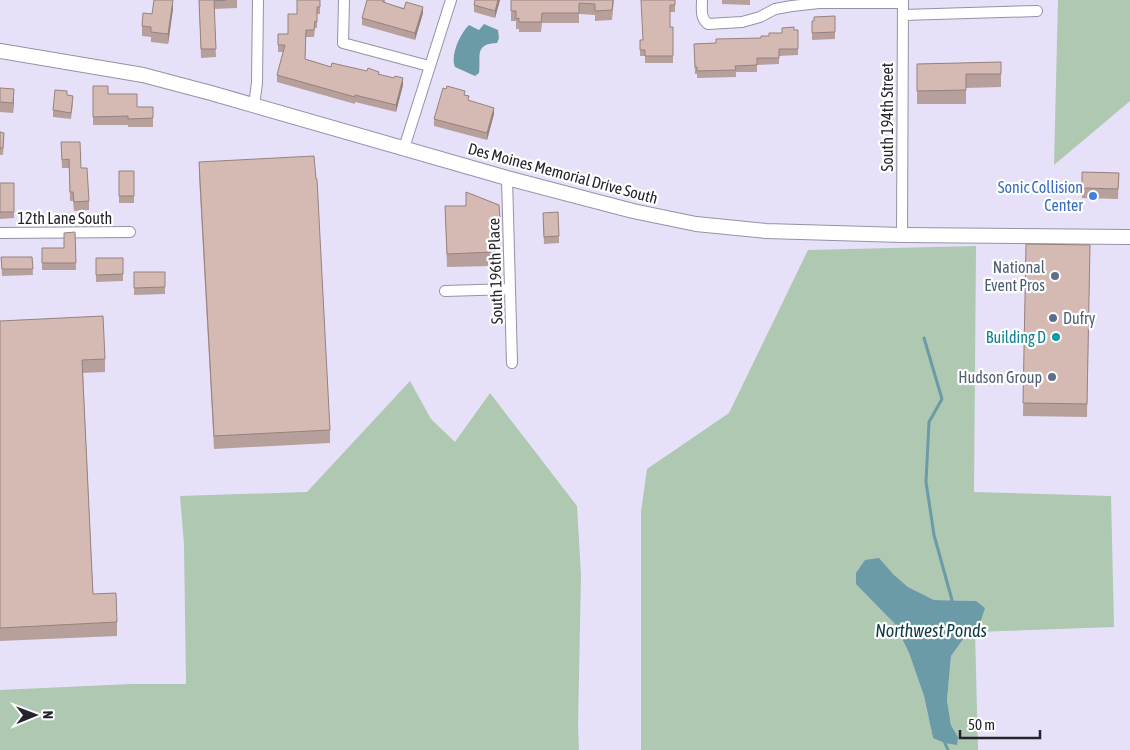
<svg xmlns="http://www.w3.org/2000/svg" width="1130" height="750" font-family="'Asap Condensed',sans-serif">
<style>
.green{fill:#aec8b1;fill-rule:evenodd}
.water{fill:#6c9ba8}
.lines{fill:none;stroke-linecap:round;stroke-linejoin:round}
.stream{stroke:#6c9ba8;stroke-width:3}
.street-casing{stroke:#9691a7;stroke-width:12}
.secondary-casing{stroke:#9691a7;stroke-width:16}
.street{stroke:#fff;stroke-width:10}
.secondary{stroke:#fff;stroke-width:14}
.wall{fill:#b7a09b}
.shaded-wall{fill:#95827e}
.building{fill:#d5bab4;stroke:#95827e}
.shop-dot{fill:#3f7fe0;stroke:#fff;stroke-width:2}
.service-dot{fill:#5c6f8a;stroke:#fff;stroke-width:2}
.culture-dot{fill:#0f9aa8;stroke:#fff;stroke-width:2}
.labels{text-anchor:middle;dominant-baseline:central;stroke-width:4.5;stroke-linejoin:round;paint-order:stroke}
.street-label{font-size:16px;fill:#25232c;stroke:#fff}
.shop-label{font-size:16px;fill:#366cbe;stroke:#fff;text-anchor:end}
.service-label{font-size:16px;fill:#4e5e75;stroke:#fff;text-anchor:end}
.culture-label{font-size:16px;fill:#0d838f;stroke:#fff;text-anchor:end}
.water-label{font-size:18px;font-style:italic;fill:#0e3b45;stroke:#fff}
</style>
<rect width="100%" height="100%" fill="#e6e1f9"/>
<path class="green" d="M1058 0H1130V101L1054 165Z
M976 246 974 492 1111 496 1114 627 975 632 978 750H641V512L647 469 729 413 808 250ZM893 574 908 587 934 600 976 601 980 623 964 638 951 656 947 700 951 725 958 737 933 738 924 696 909 653 895 624 877 604Z
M410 381 431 419 455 442 490 393 577 506 581 575 578 727 579 750H0V690L131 684H186L184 544 180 496 307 492Z"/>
<path class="water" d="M484 24 498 30 499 38 497 43C474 44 481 56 479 73L475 76 455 67C450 55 460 34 469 25L479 30Z
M879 558 893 574 908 587 934 600 976 601 985 608 980 623 964 638 951 656 947 700 951 725 958 737 957 745 945 743 933 738 924 696 909 653 895 624 856 584V573L865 560Z"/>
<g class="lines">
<path class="stream" d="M924 338 942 399 929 422 926 482 934 535 952 600 950 603
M944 741 948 750"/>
<defs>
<path id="street" d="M344 0 343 43 429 66
M702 0C702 9 700 18 708 24L742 22 760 17 775 9 792 6 819 3H903
M903 15 1037 11
M254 105 257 83 258 0
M404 148 451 0
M507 178 512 363
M0 233 130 232
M902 235 903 0
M445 291 510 289"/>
<path id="secondary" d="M0 51 143 75 211 93 507 178 633 211 696 224 766 231 902 235 1130 237"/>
</defs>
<use href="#street" class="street-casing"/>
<use href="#secondary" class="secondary-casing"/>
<use href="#street" class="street"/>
<use href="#secondary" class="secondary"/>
</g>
<path class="wall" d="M199 0H237V8L214 9 216 57 201 58Z
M320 0V14H317V28H315L314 37H306L305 59 331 67 379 74 403 85 396 112 355 102V104L277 82V75L283 52H278V34H288L297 14Z
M383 0H385V3L423 13 415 40 362 25V18Z
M500 0 495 18 474 12V5Z
M511 0H614L612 20 595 21V15L579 14V23H542L541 32H519V29H516V21H511Z
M675 0V12H670V27H673V63H645V56H640V40H643Z
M722 0H750V5L722 4Z
M173 9 168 44 151 42V37L142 36V26L152 14Z
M835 16V39L812 40V21Z
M794 30H798V55L779 56V64L757 65V72H736V77L697 78V74H695L694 44 716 43 761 38Z
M1001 62V87L966 88V104H917V64Z
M93 86 137 107H153V127H128V125H93Z
M0 88 14 100 13 113 0 112Z
M67 95 73 103 71 119 53 117V110Z
M465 95 469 101 494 114 487 140 434 126V119Z
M0 132 4 140 3 155H0Z
M61 142 81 168 89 201V210L74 211 73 201H70L69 168H62Z
M199 162 316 179 330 430V443L214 449 199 176Z
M119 171H134V203H119Z
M1082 172 1119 173 1118 199 1082 198Z
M0 183H14V218L0 219Z
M466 192 499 205 500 233H493L494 266 447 267 445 206H466Z
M543 220 559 236V243L544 244Z
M75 232 76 270H42V248H64Z
M1026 244 1090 245 1087 417 1023 416Z
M1 257H32L33 275 2 276Z
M96 258H123V281L96 282Z
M134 272H165V294L134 295Z
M0 321 105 359V372L83 373 93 594 117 622V636L0 641Z"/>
<path class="shaded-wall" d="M173 0V9L168 44V34Z
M498 0H500L495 18V11Z
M423 7V13L415 40V33Z
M403 78V85L396 112V105Z
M14 89V100L13 113V103Z
M494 108V114L487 140V133Z"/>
<path class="building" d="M154 0H173L168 34 151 32V27L142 26 143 13 152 14Z
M199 0H226L214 1 216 49H201Z
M297 0H320V7H317V22L315 21 314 30H306L305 59 331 67 332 63 367 71 368 68 379 72 378 74 394 78 395 76 403 78 396 105 355 95V97L277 75 285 45H278V34H288V14H297Z
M367 0H383V2L404 9 406 2 423 7 415 33 362 18Z
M475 0H498L495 11 474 5Z
M511 0H613L612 10 595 11V4L579 3V13H542L541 22H519V18L516 19V11H511Z
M641 0H675V5H670V27H673V56H645V50H640V40H643Z
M835 16V32L812 33V21H814V17Z
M794 27V30H798V49H779V58H757V65L735 66 736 70 697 71V67H695L694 44 716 43V39L761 38V36H769V33H782V28Z
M1001 62V74H966V90L917 91V64Z
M93 86H108V94H137V107H153V118L128 119V116L93 117Z
M447 86 465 91 464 95 469 96 468 100 494 108 487 133 434 119 443 88 446 89Z
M0 88 14 89 13 103 0 102Z
M55 90 67 91V95L73 96 71 113 53 110Z
M0 132 4 133 3 148H0Z
M61 142H80L81 168H87L89 201 74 202 73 192H70L69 159 62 160Z
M314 156 316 179H317L330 430 214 436 199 162Z
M119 171H134V196H119Z
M1082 172 1119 173 1118 189 1082 188Z
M0 183H14V212H0Z
M466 192 499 205 500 219H493L494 252 447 254 445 206H466Z
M558 212 559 236 544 237 543 213Z
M75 232 76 263H42V248H64V233Z
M1026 244 1090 245 1087 404 1023 403Z
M1 257H32L33 269H2Z
M96 258H123V274L96 275Z
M134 272H165V287L134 288Z
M103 316 105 359 82 360 93 594 116 593 117 622 0 628V321Z"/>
<circle class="shop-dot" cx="1093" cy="196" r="5"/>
<g class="service-dot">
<circle cx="1055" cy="276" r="5"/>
<circle cx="1053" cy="318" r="5"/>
<circle cx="1052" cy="377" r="5"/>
</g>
<circle class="culture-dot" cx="1056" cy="337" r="5"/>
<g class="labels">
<g class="street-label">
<text transform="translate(887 117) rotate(-90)">South 194th Street</text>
<text transform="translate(563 173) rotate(15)">Des Moines Memorial Drive South</text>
<text x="65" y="218">12th Lane South</text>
<text transform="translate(495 271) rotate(-92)">South 196th Place</text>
</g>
<g class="shop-label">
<text x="1083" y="187">Sonic Collision<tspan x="1083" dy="18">Center</tspan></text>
</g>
<g class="service-label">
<text x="1045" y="267">National<tspan x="1045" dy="18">Event Pros</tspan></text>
<text x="1063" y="318" text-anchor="start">Dufry</text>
<text x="1042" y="377">Hudson Group</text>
</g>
<g class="culture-label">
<text x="1046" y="337">Building D</text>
</g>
<g class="water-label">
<text x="931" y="630">Northwest Ponds</text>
</g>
</g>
<g transform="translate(35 715) rotate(89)" stroke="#ffffff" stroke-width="4" paint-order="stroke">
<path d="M0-4L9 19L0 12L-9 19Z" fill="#25232c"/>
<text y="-8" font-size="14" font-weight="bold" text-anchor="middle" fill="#25232c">N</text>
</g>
<path d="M960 730v8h80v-8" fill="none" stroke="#25232c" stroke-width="2.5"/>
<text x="968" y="730" font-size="15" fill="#25232c" stroke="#ffffff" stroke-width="4" paint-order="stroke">50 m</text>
</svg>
